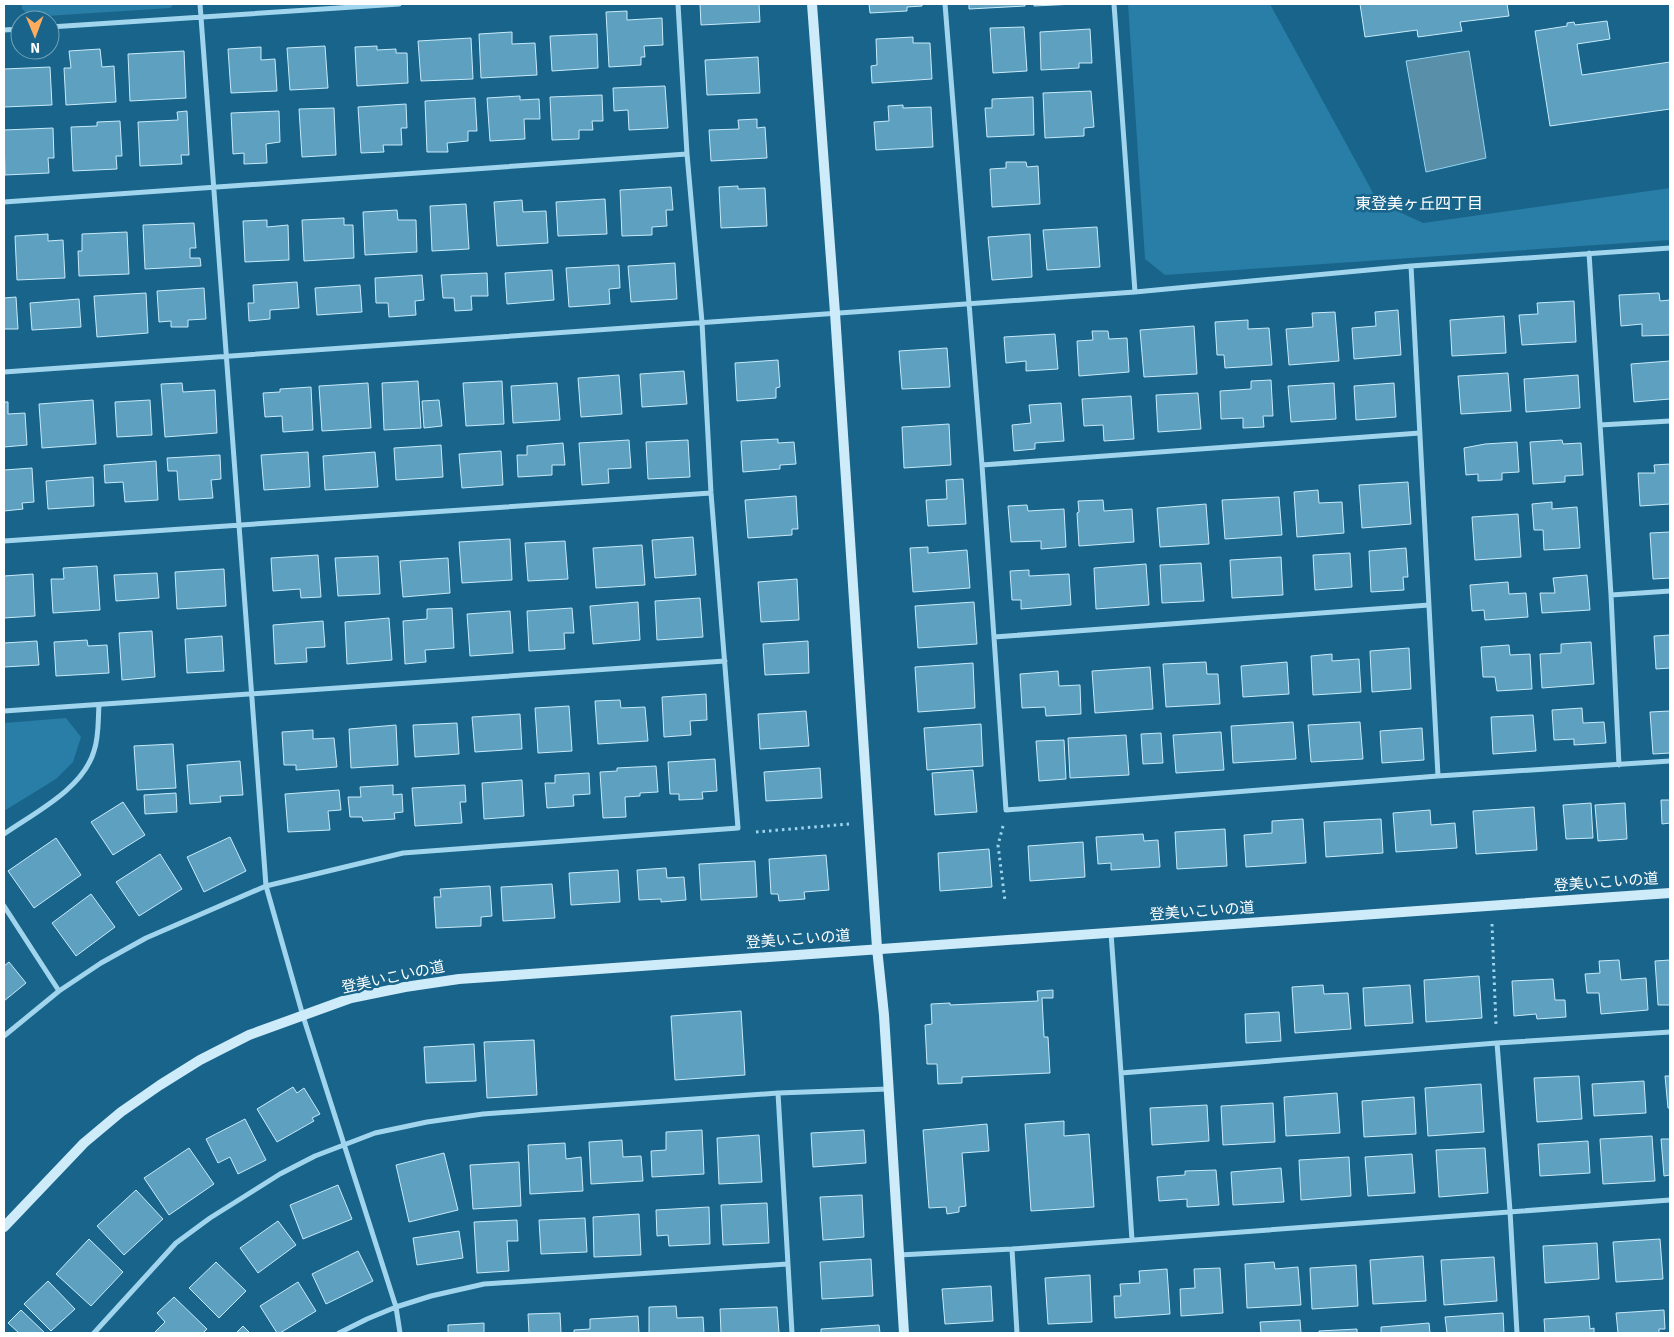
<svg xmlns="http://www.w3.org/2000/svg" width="1674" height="1337" font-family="Signika,'Noto Sans JP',sans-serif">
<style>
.green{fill:#287ea6}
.water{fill:#5a8fa9;stroke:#94d4f0}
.building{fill:#5ea0bf;stroke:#c7eafa}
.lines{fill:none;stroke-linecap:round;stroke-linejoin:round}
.path{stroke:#a1d5ee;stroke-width:3;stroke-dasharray:2.5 4;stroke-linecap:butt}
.street{stroke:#a1d5ee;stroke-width:5}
.secondary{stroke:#ceebfa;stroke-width:10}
.labels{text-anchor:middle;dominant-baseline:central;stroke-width:5;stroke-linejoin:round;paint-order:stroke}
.street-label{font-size:15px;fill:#fff;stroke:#18648a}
.neighbourhood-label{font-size:16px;fill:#fff;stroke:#18648a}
</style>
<rect width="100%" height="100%" fill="#18648a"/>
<path class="green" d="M22 4H174L170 8 32 17 22 9Z
M1128 4H1270L1378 202 1423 223 1670 188V240L1165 275 1145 259Z
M66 718 81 737 73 762 56 779 4 811V723Z"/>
<path class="water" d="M1469 51 1486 158 1426 172 1406 61Z"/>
<path class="building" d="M700 4H759L760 22 701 25Z
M869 4H922V6L907 7V11L870 13Z
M969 4H1025V6L969 9Z
M1034 4H1076L1034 6Z
M1360 4H1507L1509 16 1460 22 1462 31 1418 37 1417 30 1365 37Z
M627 11V20L662 18 663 45 644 46 645 57H641V65L609 67 606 12Z
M1607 21 1610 39 1577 44 1582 75 1670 62V109L1550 126 1535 31 1567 26V23L1574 22 1575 25Z
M1024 27 1027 71 993 73 990 28Z
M1090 29 1092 63H1079V68L1041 70 1040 32Z
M512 32V44L535 43 537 75 481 78 479 34Z
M597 34 598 68 552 71 550 36Z
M913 37V43H930L932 79 872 83 871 66 877 65 876 39Z
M471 38 473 79 421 81 418 41Z
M325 46 328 88 290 90 287 48Z
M377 46V50L396 49V53H407L408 83 357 86 355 47Z
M261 47V60L275 59 277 91 231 93 228 49Z
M100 49 102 67 114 66 116 102 66 105 64 68H71L69 51Z
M184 51 186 98 130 101 128 54Z
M758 57 760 93 707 95 705 60Z
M50 67 52 105 4 107V69Z
M665 86 668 128 629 130 628 110 614 111 613 88Z
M1091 91 1094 127 1084 128V136L1045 138 1043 93Z
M602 95 603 121H592L593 130H579V139L552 140 550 97Z
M520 96V100L539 99 540 119H524L525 139 490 141 487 98Z
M1033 97 1034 135 987 137 985 108H992V99Z
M475 98 477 131H468V141L447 143 448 152H427L425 101Z
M406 104 407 128H401L402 145H383L384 152 361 153 358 107Z
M903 105V108L931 107 933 147 876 150 874 122 889 121 888 106Z
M334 108 336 155 302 157 299 109Z
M187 111 189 155H181L182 164 140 166 138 122 178 120 177 112Z
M279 111 280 142 266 144 267 163 244 164V153L233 154 231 113Z
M757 119V128L765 127 767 158 711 161 709 130 739 129 738 120Z
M120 121 122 156H116L117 169 73 171 71 127 97 126V122Z
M53 128 54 158H48L49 173 5 175 4 130Z
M1006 162H1026L1027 167 1038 166 1040 204 992 207 990 169 1006 168Z
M738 186V189L765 188 767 226 721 228 719 187Z
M671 187 673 210H666L667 226 652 227V235L622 236 620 190Z
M605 199 607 234 558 236 556 202Z
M522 200 523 212 546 211 548 243 497 246 494 202Z
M466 204 469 249 432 251 430 206Z
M397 210 398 220H416L417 252 365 255 363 212Z
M344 218V225H353L354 258 304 261 302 220Z
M267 220V227L288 225 289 260 245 262 243 221Z
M194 223 196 248H190V258H200L201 266 145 269 143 225Z
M1097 227 1100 267 1047 270 1043 230Z
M127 232 129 274 79 276 78 251H82V234Z
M48 234V241L63 240 65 278 17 280 15 236Z
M1030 234 1032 277 992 280 988 237Z
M675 263 677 299 631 302 628 266Z
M619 265 620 288 609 289 610 304 569 307 566 268Z
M552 270 554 300 507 304 505 273Z
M487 273 488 296H471L472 310 455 311 454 298H443L441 275Z
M422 275 424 300 415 301 416 315 389 317 388 303H376L375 278Z
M297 282 299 308 270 310V319L249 321 248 303H254L253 285Z
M360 285 362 312 317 315 315 288Z
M204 288 206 319 188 320V327H171V321L159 322 157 291Z
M146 293 148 333 97 337 94 296Z
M1659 293 1660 301 1670 300V335L1642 336V324L1621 326 1619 295Z
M16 297 18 329H4V298Z
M79 299 81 327 32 330 30 303Z
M1574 301 1576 342 1522 345 1519 315 1538 314 1537 303Z
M1398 310 1401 355 1354 359 1352 328 1376 326 1375 312Z
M1335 312 1339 361 1289 365 1286 329 1313 327 1312 313Z
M1504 316 1506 353 1452 356 1450 320Z
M1248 320V329L1269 328 1272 365 1225 368 1224 355H1217L1215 322Z
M1194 326 1197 374 1144 377 1140 330Z
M1092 331H1108L1109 339 1127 338 1129 372 1079 376 1077 341 1093 340Z
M1055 334 1058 369 1026 371V361L1006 363 1004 337Z
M947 348 950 387 902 389 899 351Z
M778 360 780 387 776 388V398L737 401 735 363Z
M1670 361V399L1634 402 1631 364Z
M684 371 687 404 642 407 640 374Z
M1508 373 1511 411 1461 414 1458 376Z
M619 375 622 414 581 417 578 378Z
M1578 375 1580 408 1526 412 1524 379Z
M1271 380 1273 416H1263L1264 427 1243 428V418L1221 419 1220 391 1251 389V381Z
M418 381 421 428 384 430 382 383Z
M502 381 504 424 466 426 463 383Z
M182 383 183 392 215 390 217 433 165 437 161 384Z
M368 383 371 428 322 431 319 386Z
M557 383 560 420 513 423 511 386Z
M1334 383 1336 419 1291 422 1288 386Z
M1394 383 1396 417 1356 420 1354 386Z
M311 387 313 430 283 432 282 416 265 417 263 393 280 392V389Z
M1198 393 1201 429 1158 432 1156 395Z
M1131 396 1134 439 1104 441 1103 425 1084 426 1082 399Z
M93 400 96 444 42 448 39 404Z
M150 400 152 435 117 437 115 402Z
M439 400 442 426 424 428 422 401Z
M4 402H8V414L25 413 27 445 4 447Z
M1061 403 1064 441 1035 443V449L1014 451 1012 425 1031 423 1029 405Z
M949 424 951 465 904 468 902 427Z
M778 439V443L794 442 796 464 780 465V469L743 472 741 441Z
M629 440 631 468 608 469 609 483 582 485 579 443Z
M688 440 690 477 648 479 646 442Z
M1562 440 1563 444 1581 443 1583 475 1565 476V482L1533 484 1530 442Z
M1517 442 1519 472 1502 473V480L1478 481V474L1466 475 1464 448 1485 444Z
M563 443 565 465H552V475L518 477 517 455H527V446Z
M441 445 443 477 396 480 394 448Z
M501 451 503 485 462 488 459 454Z
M308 452 310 487 264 490 261 455Z
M375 452 378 487 325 490 323 456Z
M220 455 221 479 211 480 213 498 179 500 177 471H168L167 458Z
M156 461 158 500 125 502 123 482 105 483 104 465Z
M1670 464V504L1640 506 1638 473H1655L1654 465Z
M32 468 34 502 22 503 23 509 4 511V470Z
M93 477 94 506 48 509 46 481Z
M963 479 966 524 928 526 926 500 947 499 946 480Z
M1408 482 1411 524 1362 528 1359 485Z
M1318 490 1319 503 1342 502 1344 533 1297 537 1294 492Z
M796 496 798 529H792V535L748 538 745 500Z
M1279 497 1282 535 1225 539 1222 500Z
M1103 500 1104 511 1132 509 1134 542 1079 546 1077 513 1079 512 1078 501Z
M1552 502V509L1577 507 1580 548 1544 550 1543 530H1534L1532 504Z
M1206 504 1209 544 1160 547 1157 508Z
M1027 505 1028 511 1064 509 1066 547 1041 549V541L1011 542 1008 506Z
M1518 514 1521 557 1475 560 1472 517Z
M1670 532V578L1653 579 1650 533Z
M693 537 696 575 655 578 652 540Z
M510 539 512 580 462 583 459 542Z
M565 541 568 579 528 581 525 543Z
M642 545 645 585 596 588 593 548Z
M928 547V553L967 550 970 588 913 592 910 548Z
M1406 548 1408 577H1403L1404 590 1371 592 1369 551Z
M1350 553 1352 587 1315 590 1313 555Z
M318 555 321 597 301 598 300 589 273 591 271 558Z
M378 556 380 594 338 596 335 558Z
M1281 557 1283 595 1232 598 1230 560Z
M448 558 450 593 403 597 400 561Z
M1201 563 1204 601 1162 603 1160 565Z
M1146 564 1149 605 1096 609 1094 568Z
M97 566 100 610 53 613 51 579H64L63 568Z
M224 569 226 606 177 609 175 572Z
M1029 570V576L1069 574 1071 605 1021 609V600H1012L1010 571Z
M157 573 159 598 116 601 114 575Z
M33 574 35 616 4 618V576Z
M1587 575 1590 610 1542 613 1540 593H1555L1553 578Z
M797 579 799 620 761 622 758 582Z
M1508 582 1509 594 1526 593 1528 617 1485 620 1484 610 1472 611 1470 585Z
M700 598 703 637 657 640 655 601Z
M638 602 640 640 593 644 590 606Z
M974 602 977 644 918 648 915 606Z
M452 608 454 648 425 650 426 662 405 664 403 621 427 619V609Z
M572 608 574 633H564L565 649 529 651 527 611Z
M510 611 513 653 470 656 467 614Z
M389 618 392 660 347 664 345 622Z
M323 621 325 647 306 648 307 662 275 664 273 625Z
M152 631 155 677 122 680 119 633Z
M1670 635V668L1656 669 1654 636Z
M222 636 224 671 187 673 185 639Z
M87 640 88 646 107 645 109 673 56 676 54 642Z
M37 641 39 665 4 667V643Z
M808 641 809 673 765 675 763 644Z
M1591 642 1594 684 1542 688 1540 654 1561 653V644Z
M1509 645 1510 655 1530 654 1532 689 1497 691 1495 677H1483L1481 647Z
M1409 648 1411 689 1372 692 1370 651Z
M1332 654V661L1359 659 1361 692 1313 695 1311 656Z
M1206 662 1207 674H1218L1220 704 1166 707 1163 664Z
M1287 662 1289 694 1243 697 1241 666Z
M973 663 975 708 918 712 915 667Z
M1150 667 1153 709 1095 713 1092 671Z
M1058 671 1059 686 1080 685 1081 714 1046 716 1045 707 1022 708 1020 674Z
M706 694 707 720 690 721 691 735 664 737 662 697Z
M620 700 621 708 645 707 648 741 598 744 595 701Z
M569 706 572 751 538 753 535 708Z
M1582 708 1583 723 1604 722 1606 743 1574 745V739L1554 740 1552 710Z
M806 711 809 746 760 749 758 714Z
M1670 711V753L1653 754 1650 712Z
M520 714 522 749 475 752 472 717Z
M1533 715 1536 751 1493 754 1491 717Z
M1293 722 1296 759 1233 763 1231 726Z
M1360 722 1363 759 1311 762 1308 725Z
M457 723 459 754 415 757 413 725Z
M981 724 983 766 927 770 924 728Z
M396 725 398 765 351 768 349 729Z
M1422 728 1424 760 1382 763 1380 731Z
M313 730V739L334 738 337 767 296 770V765H284L282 732Z
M1221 732 1224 770 1176 773 1173 735Z
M1161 733 1163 763 1143 764 1141 734Z
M1126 735 1129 775 1070 778 1068 738Z
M1064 740 1066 779 1039 781 1036 741Z
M173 744 176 788 137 790 134 746Z
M715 759 717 791 702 792 703 799 679 800V794H670L668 762Z
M240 761 243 795 220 796 221 802 190 804 187 765Z
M656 766 658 792 640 793V796L625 797 626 817 603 818 600 772 617 771V768Z
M820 768 822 798 766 801 764 772Z
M973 770 977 812 935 815 932 773Z
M589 773 590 794 573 795 574 806 547 808 545 783H555V775Z
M522 780 524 816 484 819 482 783Z
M393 785V795L402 794 403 812 394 813 395 819 363 821 362 817H350L348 797H361L360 787Z
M465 785 466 802H460L462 823 415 826 412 788Z
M339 790 341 810 328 811 330 830 288 832 285 794Z
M176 793 177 812 145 814 144 795Z
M1661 800H1670V823L1662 824Z
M123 802 145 835 113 855 91 822Z
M1591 803 1593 838 1566 839 1563 805Z
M1625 803 1627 839 1598 841 1595 805Z
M1534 807 1537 850 1476 854 1473 811Z
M1430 810 1431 825 1455 823 1457 848 1396 852 1393 813Z
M1303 819 1306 863 1246 867 1244 835 1272 833V821Z
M1381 819 1383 853 1326 857 1324 822Z
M1225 829 1227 866 1177 869 1175 832Z
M1143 834 1144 841 1158 840 1160 867 1111 870V863L1098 864 1096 837Z
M230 837 246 871 204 892 187 857Z
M56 838 81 875 34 908 8 871Z
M1083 842 1085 877 1030 881 1028 846Z
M989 849 992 887 940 891 938 853Z
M160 854 182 889 139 916 116 882Z
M826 855 829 890 804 892 805 899 779 901 778 894H771L769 859Z
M755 861 757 897 701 900 699 864Z
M666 868 667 878 684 877 686 900 661 902V899L639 900 637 870Z
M618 870 620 902 571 905 569 873Z
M552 884 555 918 503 921 501 887Z
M490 886 492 916 481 917V926L436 928 434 897H441L440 889Z
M91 894 115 927 76 956 52 923Z
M1619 960 1621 980 1646 978 1648 1010 1601 1014 1599 993H1587L1585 974 1600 973 1599 961Z
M1670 960V1005H1658L1655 961Z
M9 962 26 983 4 1001V966Z
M1479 976 1482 1018 1426 1022 1424 980Z
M1553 979 1555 1000H1565L1566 1017 1537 1019 1536 1014 1514 1016 1512 981Z
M1323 985 1324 994 1348 993 1351 1029 1295 1033 1292 987Z
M1410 985 1413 1023 1365 1026 1363 988Z
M1053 990V998H1042L1044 1037H1048L1050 1073 962 1077V1083L938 1084 937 1064H927L925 1025 932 1024 931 1004 950 1003V1005L1038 1001 1037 991Z
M741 1011 745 1075 675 1080 671 1016Z
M1279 1012 1281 1041 1246 1043 1245 1014Z
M534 1040 537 1095 487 1098 484 1042Z
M474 1044 476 1081 426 1083 424 1047Z
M1579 1076 1582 1119 1537 1122 1534 1078Z
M1665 1076H1670V1108H1668Z
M1644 1081 1646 1113 1594 1116 1592 1084Z
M1481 1084 1484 1132 1428 1136 1425 1088Z
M293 1087 297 1093 304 1088 320 1114 312 1118 314 1121 277 1142 257 1109Z
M1337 1093 1340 1133 1286 1136 1284 1097Z
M1414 1097 1416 1134 1364 1137 1362 1101Z
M1273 1103 1275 1142 1223 1145 1221 1106Z
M1207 1105 1209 1141 1152 1145 1150 1108Z
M245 1119 266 1160 238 1174 230 1157 218 1163 206 1139Z
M1064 1121V1136L1089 1134 1094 1207 1031 1211 1025 1124Z
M987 1124 989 1151 962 1153 966 1206 959 1207V1212L947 1214 946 1207 929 1208 923 1130Z
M702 1130 704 1174 652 1177 651 1151 666 1150V1132Z
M864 1130 866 1163 813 1167 811 1133Z
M759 1135 762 1182 719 1184 717 1138Z
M1652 1136 1655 1181 1603 1184 1600 1139Z
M1661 1139H1670V1175L1664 1176Z
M622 1140 623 1157 641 1156 643 1181 591 1184 589 1142Z
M1588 1141 1590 1173 1540 1176 1538 1144Z
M565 1143 566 1159 581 1157 583 1191 530 1194 528 1145Z
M189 1148 214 1184 169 1215 144 1178Z
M1485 1148 1488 1193 1439 1197 1436 1150Z
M444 1153 458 1210 409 1222 396 1165Z
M1412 1154 1415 1193 1368 1196 1365 1157Z
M1349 1157 1351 1196 1301 1200 1299 1160Z
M519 1162 521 1206 473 1209 470 1165Z
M1281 1168 1284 1202 1233 1205 1231 1172Z
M1216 1170 1219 1205 1187 1207V1199L1159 1201 1157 1177 1185 1175V1171Z
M338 1185 352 1219 303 1239 290 1205Z
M136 1190 163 1219 124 1255 97 1226Z
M862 1195 864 1237 823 1240 820 1197Z
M767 1203 769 1243 723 1245 721 1205Z
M709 1207 710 1244 669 1246 668 1235 657 1236 656 1210Z
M639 1214 641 1255 594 1257 593 1217Z
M585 1218 587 1252 541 1254 539 1220Z
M517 1220 518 1241H507L509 1271 477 1273 474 1222Z
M278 1221 296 1245 258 1273 240 1248Z
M459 1231 463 1258 417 1265 413 1238Z
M89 1239 123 1272 91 1306 56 1274Z
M1660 1239 1663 1279 1616 1282 1613 1242Z
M1597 1243 1599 1279 1545 1283 1543 1246Z
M358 1251 373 1281 326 1304 312 1274Z
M1423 1256 1426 1301 1373 1304 1370 1260Z
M1494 1257 1497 1301 1444 1305 1441 1260Z
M871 1259 873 1296 822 1299 820 1262Z
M216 1262 246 1291 219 1318 189 1288Z
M1274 1262 1275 1269 1298 1267 1301 1305 1247 1308 1245 1264Z
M1356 1265 1358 1306 1312 1309 1310 1268Z
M1220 1268 1223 1313 1181 1316 1180 1289 1195 1288 1194 1269Z
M1167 1269 1170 1314 1115 1318 1114 1296H1121L1120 1284 1140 1283 1139 1271Z
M1090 1275 1092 1322 1048 1324 1045 1278Z
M48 1281 75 1309 51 1331 24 1304Z
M298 1282 316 1311 280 1333H277L260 1306Z
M991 1286 993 1321 945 1324 942 1289Z
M174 1297 207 1329 203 1333H154L165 1322 157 1313Z
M676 1306 677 1318 703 1317 704 1333H649V1307Z
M777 1307 779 1333H721L720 1309Z
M21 1310 45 1333H19L8 1323Z
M1664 1310 1665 1329H1659V1333H1618L1616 1313Z
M560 1313 561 1333H529L528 1314Z
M1503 1313 1504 1333H1447L1445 1317Z
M638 1316 639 1333H574V1330L590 1329V1319Z
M1589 1316 1590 1329 1594 1328V1333H1545L1544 1319Z
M1300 1320 1301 1333H1261L1260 1322Z
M484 1323V1333H448V1325Z
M1429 1323 1430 1333H1381V1327Z
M879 1325 880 1333H821V1329Z
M243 1326 250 1333H236Z
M1357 1329V1333H1319V1331Z"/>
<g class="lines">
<path class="path" d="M1003 826 998 845 1005 901
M756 832 849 824
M1492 924 1496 1025"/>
<path class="street" d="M200 4 266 886 303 1016 396 1307 400 1333
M945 4 982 465 1006 810 1438 776 1670 761
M1114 4 1135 292
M50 27 399 4
M4 30 20 29
M4 202 687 154
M1589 253 1611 595 1619 765
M1411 266 1438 776
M4 372 1135 292 1411 266 1670 248
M1600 425 1670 421
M982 465 1420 433
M4 541 711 493
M1611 595 1670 591
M994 637 1429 605
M4 711 725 661
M4 834C34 813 83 789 94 751 99 737 98 719 99 705
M4 906 59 991
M1111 933 1121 1073 1132 1240
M4 1036 59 991 101 963 146 938 266 886 403 853 738 828 711 493 702 322 687 154 678 4
M1497 1043 1510 1211 1517 1333
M1121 1073 1497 1043 1670 1032
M778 1093 792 1333
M1012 1249 1017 1333
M899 1255 1012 1249 1670 1200
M94 1333 176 1243 210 1218 280 1174 315 1156 375 1133 427 1122 483 1114 778 1093 888 1089
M339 1333 367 1319 396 1307 431 1296 484 1284 787 1264"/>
<path class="secondary" d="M812 4 835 313 877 948 884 1015 904 1333
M4 1227 84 1143 121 1112 160 1085 200 1060 249 1035 351 998 405 987 459 979 1670 893"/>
</g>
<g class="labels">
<g class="street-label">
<text transform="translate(1606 882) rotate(-4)">登美いこいの道</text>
<text transform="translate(1202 911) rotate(-4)">登美いこいの道</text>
<text transform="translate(798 939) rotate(-4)">登美いこいの道</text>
<text transform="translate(393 977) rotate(-12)">登美いこいの道</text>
</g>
<g class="neighbourhood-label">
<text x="1419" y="204">東登美ヶ丘四丁目</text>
</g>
</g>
<rect width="1674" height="1337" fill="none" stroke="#ffffff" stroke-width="10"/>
<g transform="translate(35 35) rotate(179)"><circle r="24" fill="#18648a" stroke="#74a2b9"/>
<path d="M0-4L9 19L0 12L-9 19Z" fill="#ffac5e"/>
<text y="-8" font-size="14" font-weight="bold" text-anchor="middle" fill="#ffffff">N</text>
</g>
</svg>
